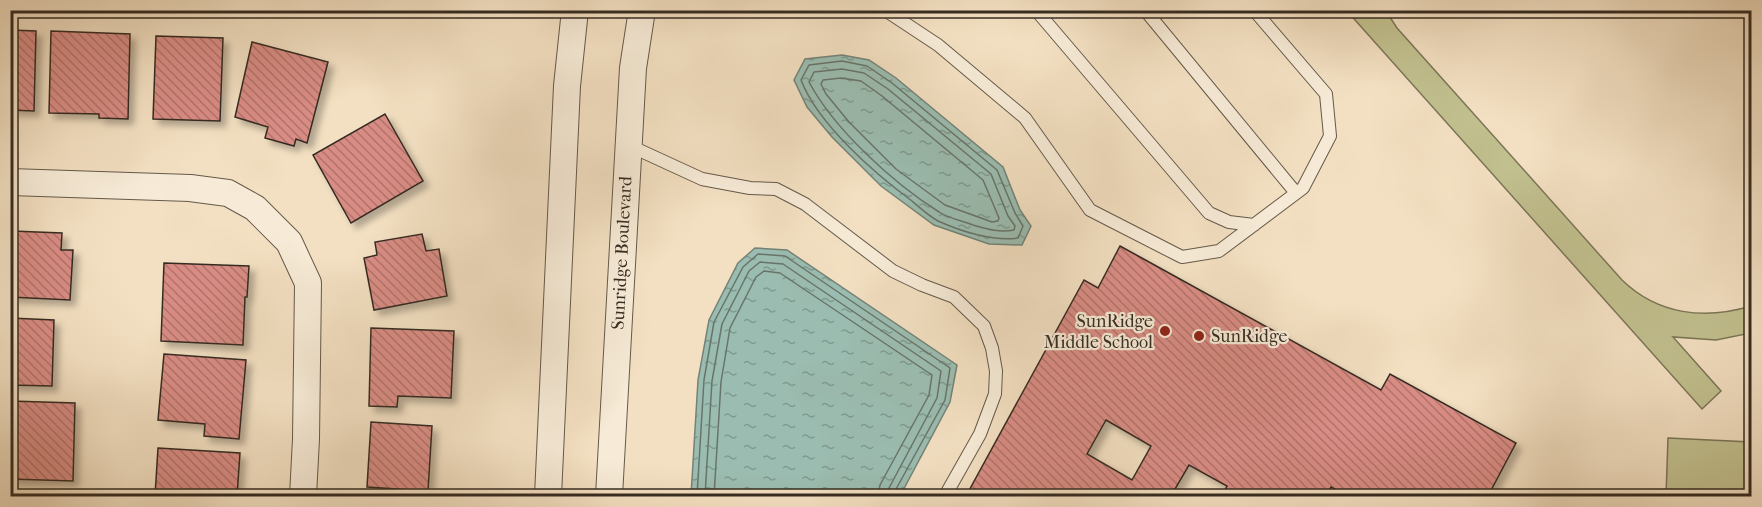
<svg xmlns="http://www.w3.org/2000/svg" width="1762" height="507" font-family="'IM FELL French Canon',serif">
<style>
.green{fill:#c2c08f;stroke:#7c7658;stroke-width:1.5}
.water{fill:url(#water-ripples);stroke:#738378;stroke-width:1.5}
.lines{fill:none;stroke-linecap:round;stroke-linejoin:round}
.shore{stroke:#68746a;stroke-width:1.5}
.building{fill:url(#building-back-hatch);stroke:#362c22;stroke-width:1.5;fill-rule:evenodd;filter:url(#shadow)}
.service-casing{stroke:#65594a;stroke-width:14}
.minor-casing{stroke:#65594a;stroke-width:28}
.service{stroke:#f7ebd7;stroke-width:12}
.minor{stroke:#f7ebd7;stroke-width:26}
.poi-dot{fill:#8f2418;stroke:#f7ebd7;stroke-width:2}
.labels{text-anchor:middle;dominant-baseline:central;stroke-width:4.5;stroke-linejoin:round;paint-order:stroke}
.street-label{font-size:18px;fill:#362c22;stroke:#f7ebd7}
.poi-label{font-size:18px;fill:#362c22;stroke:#f7ebd7;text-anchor:end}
</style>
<defs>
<pattern id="water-ripples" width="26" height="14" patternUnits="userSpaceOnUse" patternTransform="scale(1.5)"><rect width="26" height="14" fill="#9bbdb1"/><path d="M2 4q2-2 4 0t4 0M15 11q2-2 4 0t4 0" fill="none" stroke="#7f9a90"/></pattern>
<pattern id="building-back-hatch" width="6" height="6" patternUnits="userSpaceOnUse" patternTransform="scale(1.5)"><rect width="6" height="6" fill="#d98c84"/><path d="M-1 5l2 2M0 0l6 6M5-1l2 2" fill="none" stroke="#b1736c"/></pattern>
<filter id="shadow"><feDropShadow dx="5.5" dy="5.5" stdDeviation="3" flood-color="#0004"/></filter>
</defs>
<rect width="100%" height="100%" fill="#f3e0c2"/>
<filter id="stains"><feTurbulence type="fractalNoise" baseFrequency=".00333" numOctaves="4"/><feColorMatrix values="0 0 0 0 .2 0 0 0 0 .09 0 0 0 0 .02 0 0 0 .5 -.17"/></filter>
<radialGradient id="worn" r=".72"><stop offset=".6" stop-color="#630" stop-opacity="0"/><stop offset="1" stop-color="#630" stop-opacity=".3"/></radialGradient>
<path class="green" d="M1347 11H1386L1397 28 1622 280C1658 315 1705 320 1751 306V333L1716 340 1673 337 1721 391 1702 409Z
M1668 438 1751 442V496H1666Z"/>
<path class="water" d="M842 55 869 60 896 78 1003 167 1020 210 1031 226 1022 245 989 244 934 225 881 186 832 137 807 107 794 80 805 59Z
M755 248 787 250 957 365 950 402 900 496H691L698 380 709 320 738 263Z"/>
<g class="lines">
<path class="shore" d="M842 61 867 66 892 83 997 170 1015 213 1023 226 1018 238C994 242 960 231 938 221 929 216 920 208 912 201 874 173 818 124 801 80L809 65Z
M842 69 864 73 888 89 991 174 1008 216 1015 226 1014 230C1000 233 987 229 973 225 962 221 948 218 939 212 893 183 834 129 809 82L814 72Z
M841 78 861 81 882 96 983 180 999 218 998 221 992 222 945 205 896 169 849 122 826 94 821 84 823 80Z
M697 496 704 380 714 322 743 267 758 254 785 256 950 368 945 400 895 491V496
M705 496 712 381 722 324 749 271 760 262 783 264 941 371 937 398 889 488 887 496
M714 496 721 382 730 328 756 277 764 271 780 273 932 375 929 395 880 485 878 496"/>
</g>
<path class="building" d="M10 30 36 31 34 111 10 110Z
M51 31 130 34 128 119 99 118V114L49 113Z
M156 36 223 38 220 121 153 119Z
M252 42 328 62 307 143 296 139 294 146 265 138 268 127 235 117Z
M385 114 423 181 351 223 313 155Z
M12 231 62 233 61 250H73L70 300 10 297Z
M422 234 426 251 439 249 447 296 374 310 364 258 377 255 375 242Z
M1120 246 1381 390 1390 374 1516 443 1488 496H1348L1331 487 1326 496H1222L1227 486 1189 465 1171 496H966L1084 280 1098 288ZM1106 420 1151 446 1132 480 1087 454Z
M164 263 249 266 247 297H245L243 345 161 341Z
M10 318 54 320 52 386 10 385Z
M371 328 454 331 451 398 398 396 397 407 369 406Z
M164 354 246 360 239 439 204 436 205 424 158 420Z
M10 401 75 403 73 481 10 479Z
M371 422 432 426 428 491 367 487Z
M158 448 240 453 237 496H155Z"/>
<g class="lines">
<defs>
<path id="service" d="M885 10 938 45 1025 118 1090 210 1182 257 1219 251 1303 188 1330 136 1326 94 1254 10
M1036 10 1209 213 1229 222 1254 225
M1145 10 1296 193
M628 145 702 179 750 188 776 189 805 204 893 271 922 285 954 297 984 326 992 348 996 371 995 394 980 434 945 496"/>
<path id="minor" d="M10 182 190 188 228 193 255 208 289 242 308 283 306 439 303 496
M548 496 567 86 575 10
M609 496 633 68 642 10"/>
</defs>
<use href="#service" class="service-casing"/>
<use href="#minor" class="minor-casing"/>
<use href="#service" class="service"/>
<use href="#minor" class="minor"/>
</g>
<g class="poi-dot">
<circle cx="1165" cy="331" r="6"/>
<circle cx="1199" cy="336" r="6"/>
</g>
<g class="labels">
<g class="street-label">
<text transform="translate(622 253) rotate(-87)">Sunridge Boulevard</text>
</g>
<g class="poi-label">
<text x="1153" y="321">SunRidge<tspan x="1153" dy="21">Middle School</tspan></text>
<text x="1211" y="336" text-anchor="start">SunRidge</text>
</g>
</g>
<rect width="1762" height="507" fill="none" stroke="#f3e0c2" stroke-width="36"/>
<rect x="12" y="12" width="1738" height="483" fill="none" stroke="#362c22" stroke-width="3"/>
<rect x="18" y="18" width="1726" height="471" fill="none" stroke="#362c22" stroke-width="1.5"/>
<rect width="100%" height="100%" filter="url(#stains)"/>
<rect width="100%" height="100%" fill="url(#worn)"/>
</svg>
